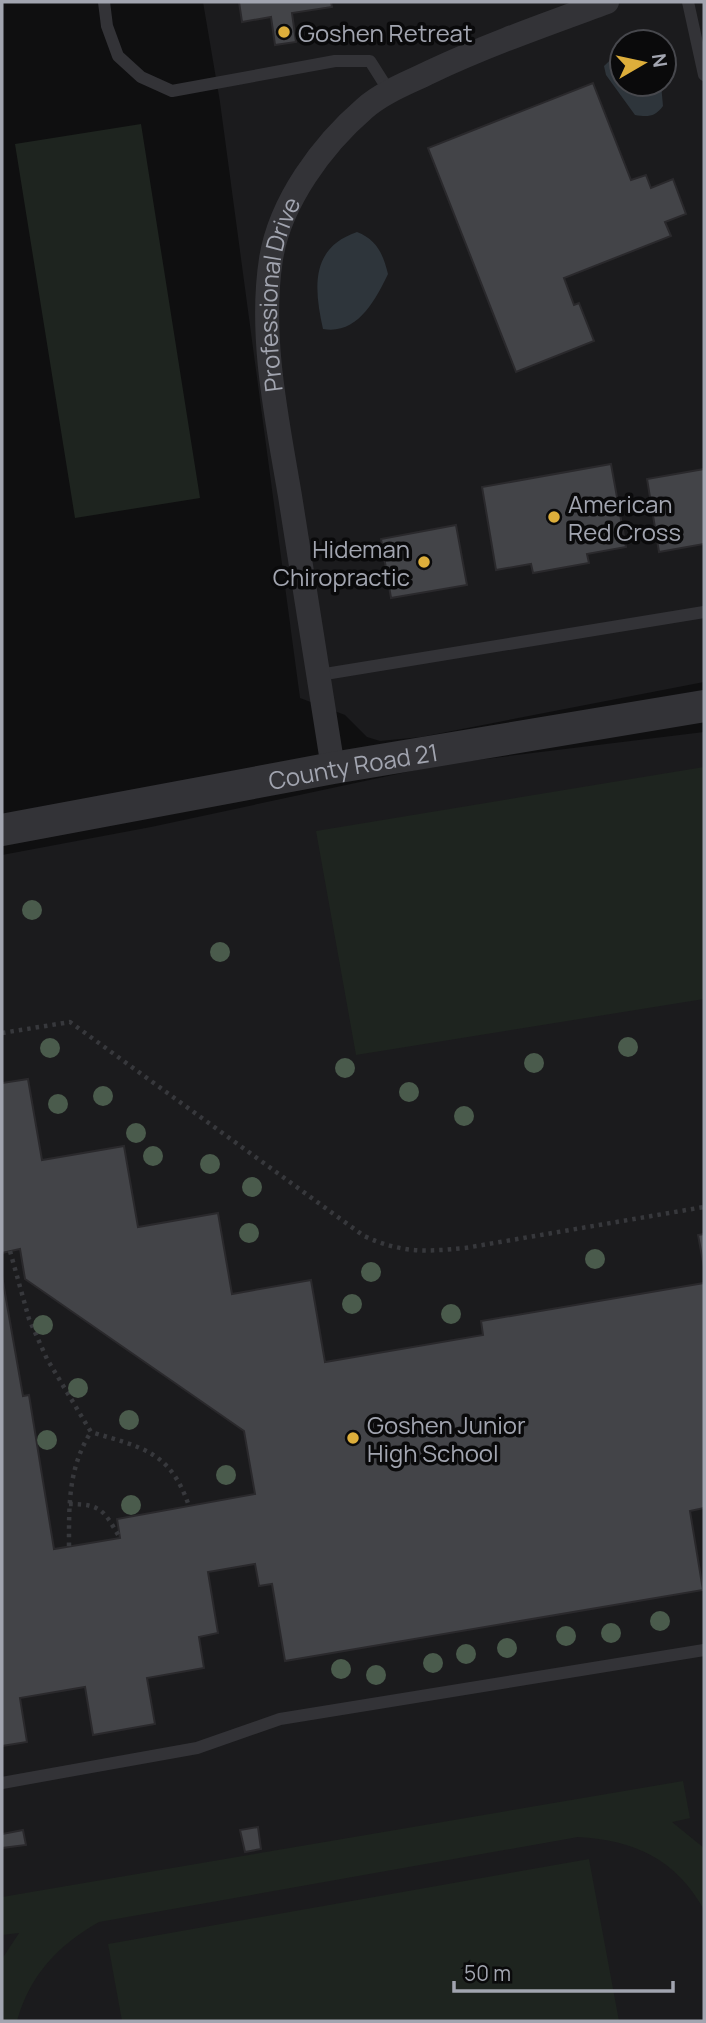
<svg xmlns="http://www.w3.org/2000/svg" width="706" height="2023" font-family="Manrope,sans-serif">
<style>
.built{fill:#1b1b1d;fill-rule:evenodd}
.green{fill:#1e241f}
.water{fill:#2e353b}
.building{fill:#434448;stroke:#2a292c;stroke-width:2}
.lines{fill:none;stroke-linecap:round;stroke-linejoin:round}
.path{stroke:#37383c;stroke-width:4.5;stroke-dasharray:3.5 5;stroke-linecap:butt}
.service{stroke:#333337;stroke-width:12}
.minor{stroke:#333337;stroke-width:24}
.tertiary{stroke:#333337;stroke-width:32}
.tree{fill:#4a5b4c}
.poi-dot{fill:#ddae3b;stroke:#0a0a0b;stroke-width:2.5}
.labels{text-anchor:middle;dominant-baseline:central;stroke-width:7;stroke-linejoin:round;paint-order:stroke}
.poi-label{font-size:24px;fill:#a2a5b0;stroke:#0a0a0b;text-anchor:start}
.street-label{font-size:24px;fill:#a2a5b0;stroke:#0a0a0b}
</style>
<rect width="100%" height="100%" fill="#0f0f10"/>
<path class="built" d="M203 2H704V682L421 737 380 741 367 737 345 715 300 698 220 102ZM622 42H664V84H622Z
M704 732V2021H2V855L151 827 444 764Z"/>
<path class="green" d="M141 124 200 498 75 518 15 144Z
M704 767V999L356 1055 316 831Z
M683 1781 690 1818 672 1822 704 1848V1910C676 1859 634 1840 578 1837L99 1922C57 1946 30 1975 17 2021H2V1959L19 1933 2 1935V1897Z
M589 1859 619 2021H122L108 1944Z"/>
<path class="water" d="M622 49V84H661L663 106C655 117 648 117 635 115L606 75 604 66Z
M357 232C377 240 383 254 388 274 375 301 357 335 323 329 314 288 310 248 357 232Z"/>
<path class="building" d="M239 2H331L332 7 292 13 296 42 275 45 271 17 242 22Z
M593 83 631 180 646 175 651 188 673 179 686 214 665 222 671 236 564 278 574 305 579 303 594 341 516 372 428 148Z
M611 464 626 547 587 554 589 563 533 573 531 564 496 570 482 487Z
M704 469V544L659 552 647 479Z
M456 525 467 585 391 598 381 539Z
M28 1079 42 1160 124 1146 138 1227 218 1213 232 1294 311 1280 325 1362 483 1335 481 1321 704 1283V1508L690 1511 703 1590 285 1661 272 1584 259 1586 255 1564 208 1572 218 1633 199 1637 204 1668 147 1678 155 1724 93 1735 85 1687 20 1698 27 1742 2 1746V1276L23 1396 29 1395 54 1549 120 1538 117 1519 255 1494 244 1431 25 1279 20 1249 2 1253V1083Z
M704 1234V1267L698 1235Z
M258 1827 261 1849 245 1852 240 1830Z
M23 1830 26 1845 2 1848V1834Z"/>
<g class="lines">
<path class="path" d="M2 1033 70 1022 364 1236C401 1253 425 1252 465 1248L704 1207
M10 1251 29 1319 47 1359 91 1432C143 1448 170 1451 189 1506
M69 1504C102 1504 104 1511 120 1538
M69 1546C69 1505 68 1468 91 1432"/>
<path class="service" d="M104 2 107 26 118 56 141 77 172 91 335 61H370L389 91
M688 2 704 75
M319 675 704 612
M2 1783 197 1748 280 1719 704 1650"/>
<path class="minor" id="s1" d="M333 768C319 677 305 586 290 496 277 419 259 336 271 259 280 202 322 145 365 108 383 92 408 83 430 72 487 45 547 24 607 2"/>
<path class="tertiary" id="s2" d="M2 830 333 768 704 706"/>
</g>
<g class="tree">
<circle cx="32" cy="910" r="10"/>
<circle cx="220" cy="952" r="10"/>
<circle cx="628" cy="1047" r="10"/>
<circle cx="50" cy="1048" r="10"/>
<circle cx="534" cy="1063" r="10"/>
<circle cx="345" cy="1068" r="10"/>
<circle cx="409" cy="1092" r="10"/>
<circle cx="103" cy="1096" r="10"/>
<circle cx="58" cy="1104" r="10"/>
<circle cx="464" cy="1116" r="10"/>
<circle cx="136" cy="1133" r="10"/>
<circle cx="153" cy="1156" r="10"/>
<circle cx="210" cy="1164" r="10"/>
<circle cx="252" cy="1187" r="10"/>
<circle cx="249" cy="1233" r="10"/>
<circle cx="595" cy="1259" r="10"/>
<circle cx="371" cy="1272" r="10"/>
<circle cx="352" cy="1304" r="10"/>
<circle cx="451" cy="1314" r="10"/>
<circle cx="43" cy="1325" r="10"/>
<circle cx="78" cy="1388" r="10"/>
<circle cx="129" cy="1420" r="10"/>
<circle cx="47" cy="1440" r="10"/>
<circle cx="226" cy="1475" r="10"/>
<circle cx="131" cy="1505" r="10"/>
<circle cx="660" cy="1621" r="10"/>
<circle cx="611" cy="1633" r="10"/>
<circle cx="566" cy="1636" r="10"/>
<circle cx="507" cy="1648" r="10"/>
<circle cx="466" cy="1654" r="10"/>
<circle cx="433" cy="1663" r="10"/>
<circle cx="341" cy="1669" r="10"/>
<circle cx="376" cy="1675" r="10"/>
</g>
<g class="poi-dot">
<circle cx="284" cy="32" r="7"/>
<circle cx="554" cy="517" r="7"/>
<circle cx="424" cy="562" r="7"/>
<circle cx="353" cy="1438" r="7"/>
</g>
<g class="labels">
<g class="poi-label">
<text x="298" y="32">Goshen Retreat</text>
<text x="568" y="503">American<tspan x="568" dy="28">Red Cross</tspan></text>
<text x="410" y="548" text-anchor="end">Hideman<tspan x="410" dy="28">Chiropractic</tspan></text>
<text x="367" y="1424">Goshen Junior<tspan x="367" dy="28">High School</tspan></text>
</g>
<g class="street-label">
<text stroke="none"><textPath href="#s1" startOffset="480">Professional Drive</textPath></text>
<text stroke="none"><textPath href="#s2" startOffset="357">County Road 21</textPath></text>
</g>
</g>
<rect width="706" height="2023" fill="none" stroke="#a2a5b0" stroke-width="7"/>
<g transform="translate(643 63) rotate(81)"><circle r="33" fill="#0a0a0b" stroke="#47484d" stroke-width="2"/>
<path d="M0-5L12 26L0 18L-12 26Z" fill="#ddae3b"/>
<text y="-10" font-size="19" font-weight="bold" text-anchor="middle" fill="#a2a5b0">N</text>
</g>
<path d="M454 1981v10h219v-10" fill="none" stroke="#a2a5b0" stroke-width="3.5"/>
<text x="464" y="1981" font-size="21" fill="#a2a5b0" stroke="#0a0a0b" stroke-width="5" paint-order="stroke">50 m</text>
</svg>
